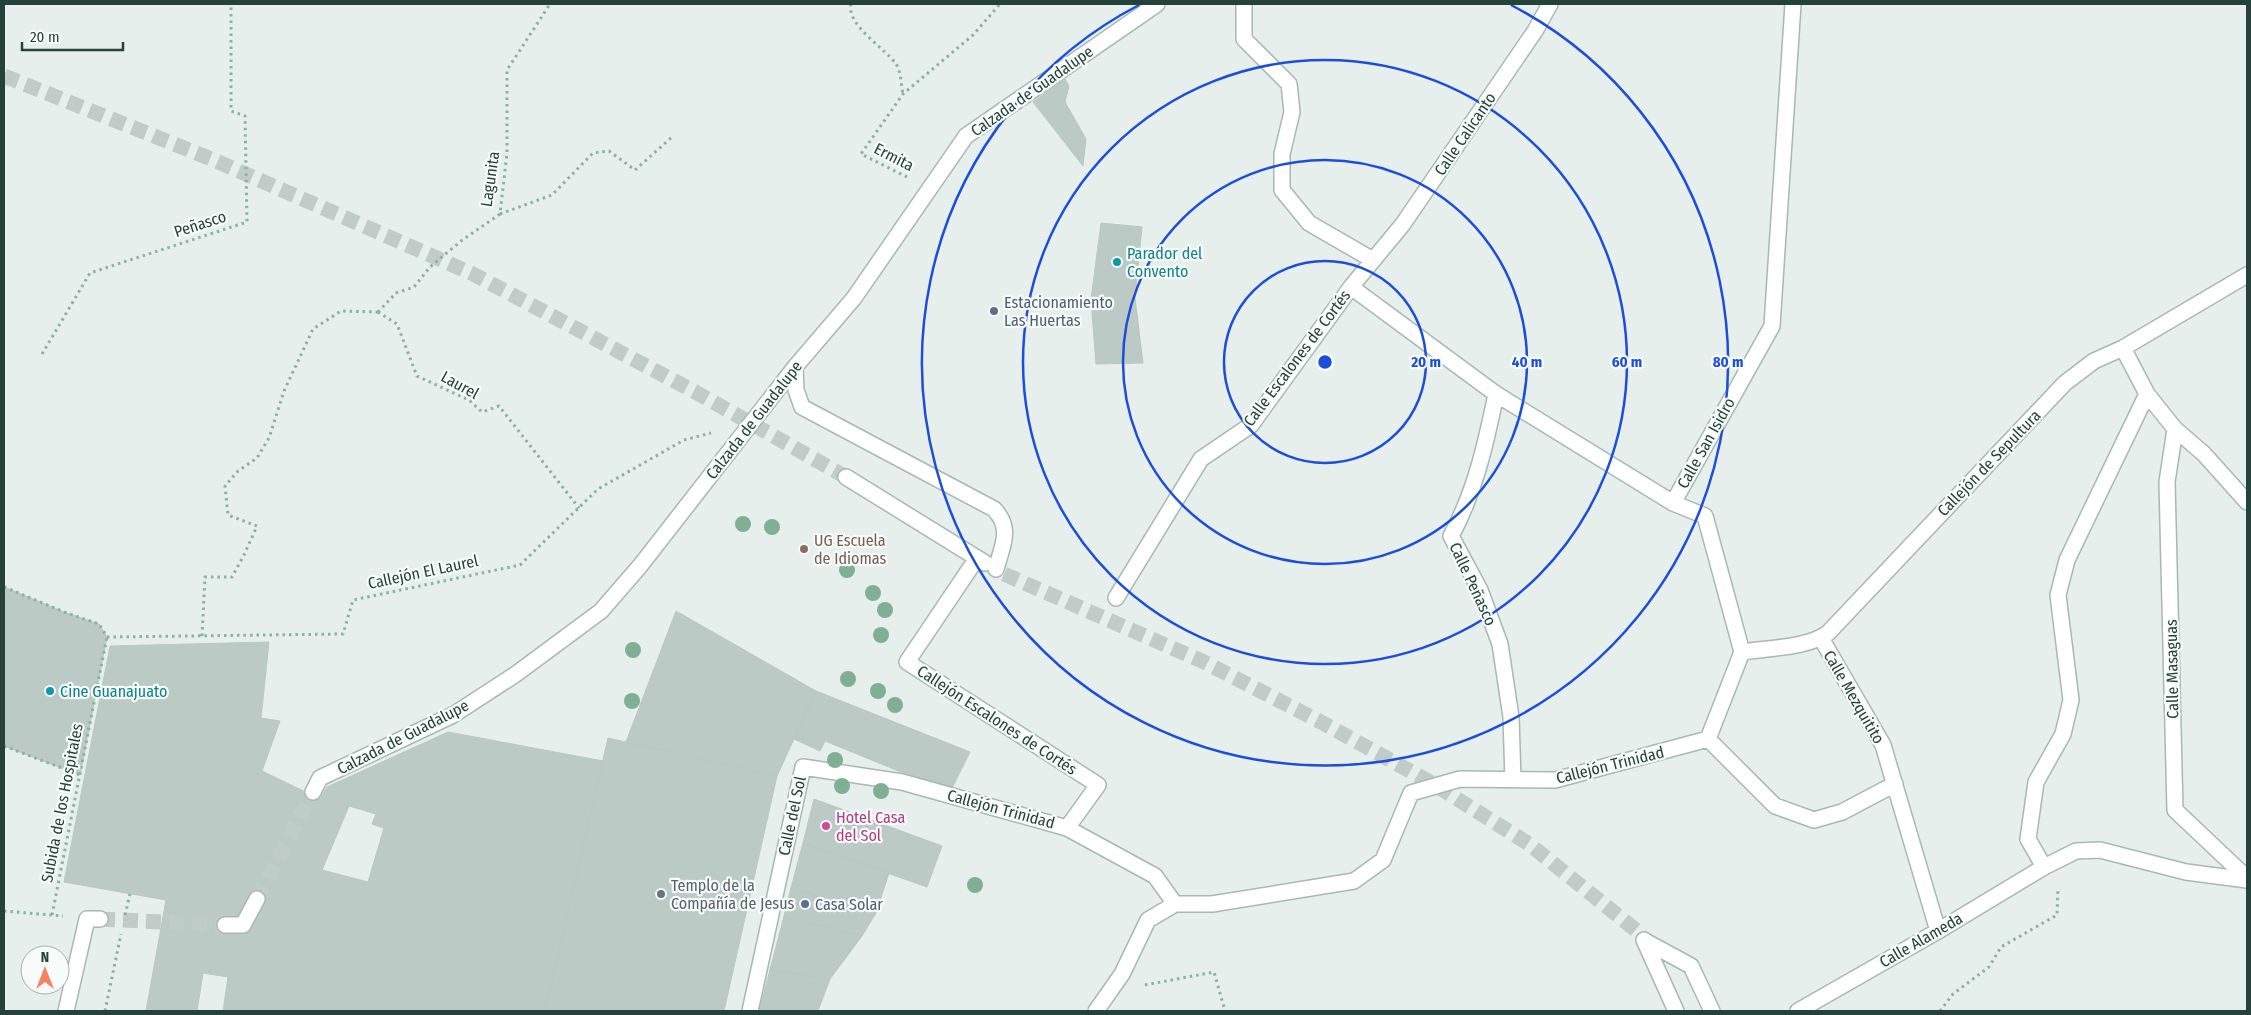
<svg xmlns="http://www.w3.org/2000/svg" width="2251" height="1015" font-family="'Fira Sans Condensed',sans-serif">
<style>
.building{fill:#bbcac4;stroke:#b8c9c2;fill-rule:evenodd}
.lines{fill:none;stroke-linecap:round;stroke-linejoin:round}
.minor-tunnel{stroke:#bfccc8;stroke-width:15;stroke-dasharray:15 8;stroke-linecap:butt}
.minor-casing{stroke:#a8b8b2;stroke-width:18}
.path{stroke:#86b3a5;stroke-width:3;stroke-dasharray:2.5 4;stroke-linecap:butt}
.minor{stroke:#fff;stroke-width:15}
.tree{fill:#80af93}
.ring{fill:none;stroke:#1d4ed8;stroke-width:2.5}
.culture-dot{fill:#0f9aa8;stroke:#f7fbf9;stroke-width:2}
.service-dot{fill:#5c6f8a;stroke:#f7fbf9;stroke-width:2}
.education-dot{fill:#8d6e63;stroke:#f7fbf9;stroke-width:2}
.hotel-dot{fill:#d1479c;stroke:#f7fbf9;stroke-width:2}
.worship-dot{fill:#6b7280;stroke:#f7fbf9;stroke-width:2}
.labels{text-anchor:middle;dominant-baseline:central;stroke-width:4.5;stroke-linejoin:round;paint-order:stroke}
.street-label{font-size:16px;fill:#24423a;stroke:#f7fbf9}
.culture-label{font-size:16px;fill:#0d838f;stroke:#f7fbf9;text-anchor:start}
.service-label{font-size:16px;fill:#4e5e75;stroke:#f7fbf9;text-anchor:start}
.education-label{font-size:16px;fill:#785e54;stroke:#f7fbf9;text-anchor:start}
.hotel-label{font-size:16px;fill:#b23c85;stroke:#f7fbf9;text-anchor:start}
.worship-label{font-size:16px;fill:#5b616d;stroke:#f7fbf9;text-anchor:start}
.centre{fill:#1d4ed8;stroke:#f7fbf9;stroke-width:2.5}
.ring-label{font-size:15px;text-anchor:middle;font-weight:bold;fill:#1d4ed8;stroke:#f7fbf9;stroke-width:4.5;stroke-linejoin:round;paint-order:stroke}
</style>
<rect width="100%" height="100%" fill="#e6efeb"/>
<path class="building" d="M1065 79 1069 86 1065 102 1086 139 1083 166 1033 102Z
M1101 223 1142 227 1135 298 1143 363 1096 364 1091 299Z
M4 587 64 612 99 624 107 637 80 775 4 746Z
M676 611 816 691 777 776 626 742Z
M269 642 261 718 280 721 262 771 320 799 327 787 448 732 603 761 545 1011H223L228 977 203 973 197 1011H146L166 900 64 882 110 646ZM349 806 376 814 372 824 384 828 368 882 322 870Z
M816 691 970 752 950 792 825 741 820 751 794 739Z
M608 738 777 776 724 1011H545Z
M814 799 942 846 927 887 803 843Z
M803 843 889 873 876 913 791 888Z
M791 888 876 913 862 936 784 916Z
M784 916 862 936 830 979 770 970Z
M770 970 830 979 818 1011H759Z"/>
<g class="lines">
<path class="minor-tunnel" d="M4 76 214 160 473 274 699 394 846 477
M1004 574 1202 661 1321 722 1430 782 1529 844 1642 935
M257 899 313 792
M100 919 225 925"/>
<defs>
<path id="minor" d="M1244 4V39L1289 84 1292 112 1282 154V190L1309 223 1373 260
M2123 348 2147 394 2175 429 2204 454 2247 502
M795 367 796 390 802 407 994 509C1013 529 1002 546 996 569
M1496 394C1486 443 1475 492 1451 536L1480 590 1500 644 1511 717 1513 780
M2175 429 2167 482 2175 810 2247 878
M846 477 985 563
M1673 503 1772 326 1793 4
M977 558 907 662 1098 785 1067 828
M1116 598 1201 459 1251 425 1351 287 1403 224 1535 31 1550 4
M1821 638 1883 745 1938 931
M1742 652C1767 648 1808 648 1828 633L2065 383 2094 361 2123 348 2247 275
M1708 739 1775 806 1814 820 1842 812 1895 784
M313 792 320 778 453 715 516 674 601 611 640 566 795 367 854 298 966 136 1157 4
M2044 867 2028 839 2036 782 2063 734 2071 700 2058 595 2067 560 2147 394
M225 925H243L257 899
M1644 940 1676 1011
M1645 941 1691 966 1712 1011
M66 1011 87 919H100
M750 1011 803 767 902 782 1067 828 1155 876 1175 904
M1096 1011 1122 974 1148 920 1175 904H1212L1354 881 1383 860 1411 793 1460 779 1555 780 1708 739 1742 652 1705 516 1673 503 1496 394 1351 287
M1798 1011 1938 931 2044 867 2076 851 2100 850 2186 872 2247 880"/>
</defs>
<use href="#minor" class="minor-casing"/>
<path class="path" d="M851 4C846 25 885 48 896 64 901 71 901 85 903 94
M907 177 861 154 903 94 973 35 1000 4
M500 214 552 195 593 153 609 151 635 170 672 137
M378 312 396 293 414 287 430 267 461 241 500 214 507 153V70L550 4
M378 312 397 324 417 376 469 400 482 412 499 406 579 508
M42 354 90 273 247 222 245 116 231 111V4
M4 587 64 612 99 624 107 637
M202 636 205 577H232L244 555 257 526 228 515 225 486 238 471 257 458 269 438 284 391 313 329 341 311 378 312
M107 637 343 634 353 600 520 565 598 489 684 440 711 433
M4 746 80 775
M4 911 63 916
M52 915 107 637
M125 915 130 894
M1145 985 1214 972 1225 1011
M105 1011 121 934
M1940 1011 1953 994 1989 967 2001 947 2057 915 2058 888"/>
<use href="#minor" class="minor"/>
</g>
<g class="tree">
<circle cx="743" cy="524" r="8"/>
<circle cx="772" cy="527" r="8"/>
<circle cx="847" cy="570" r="8"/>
<circle cx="873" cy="593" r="8"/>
<circle cx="885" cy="610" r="8"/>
<circle cx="881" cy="635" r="8"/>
<circle cx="633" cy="650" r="8"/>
<circle cx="848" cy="679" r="8"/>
<circle cx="878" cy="691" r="8"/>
<circle cx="632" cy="701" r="8"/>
<circle cx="895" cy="705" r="8"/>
<circle cx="835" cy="760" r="8"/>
<circle cx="842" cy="786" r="8"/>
<circle cx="881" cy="791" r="8"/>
<circle cx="975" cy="885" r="8"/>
</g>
<g class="ring">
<circle cx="1325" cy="362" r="101"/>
<circle cx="1325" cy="362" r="202"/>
<circle cx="1325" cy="362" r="302"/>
<path d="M1511 5A403 403 0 1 1 1139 5"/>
</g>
<g class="culture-dot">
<circle cx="1117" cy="262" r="5"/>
<circle cx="50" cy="691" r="5"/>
</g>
<g class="service-dot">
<circle cx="994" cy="311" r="5"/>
<circle cx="805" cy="904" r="5"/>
</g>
<circle class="education-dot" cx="804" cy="549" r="5"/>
<circle class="hotel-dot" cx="826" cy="826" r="5"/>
<circle class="worship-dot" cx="661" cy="894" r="5"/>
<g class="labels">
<g class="street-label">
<text transform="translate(1032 91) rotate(-35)">Calzada de Guadalupe</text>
<text transform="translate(1465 134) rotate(-56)">Calle Calicanto</text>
<text transform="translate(894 157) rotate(27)">Ermita</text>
<text transform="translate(490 179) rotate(-82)">Lagunita</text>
<text transform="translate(200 224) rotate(-18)">Peñasco</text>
<text transform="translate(1297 358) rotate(-53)">Calle Escalones de Cortés</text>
<text transform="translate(460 385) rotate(29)">Laurel</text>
<text transform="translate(754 420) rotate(-52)">Calzada de Guadalupe</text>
<text transform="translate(1706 443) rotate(-61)">Calle San Isidro</text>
<text transform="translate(1989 463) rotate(-46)">Callejón de Sepultura</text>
<text transform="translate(423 572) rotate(-12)">Callejón El Laurel</text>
<text transform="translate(1473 584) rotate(65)">Calle Peñasco</text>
<text transform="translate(2172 669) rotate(-91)">Calle Masaguas</text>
<text transform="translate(1854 697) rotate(60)">Calle Mezquitito</text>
<text transform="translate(997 720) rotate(33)">Callejón Escalones de Cortés</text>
<text transform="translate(403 737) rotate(-27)">Calzada de Guadalupe</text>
<text transform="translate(1610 765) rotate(-14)">Callejón Trinidad</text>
<text transform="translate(62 803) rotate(-79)">Subida de los Hospitales</text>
<text transform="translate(1001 809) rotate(15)">Callejón Trinidad</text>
<text transform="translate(792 816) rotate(-78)">Calle del Sol</text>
<text transform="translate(1921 940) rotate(-30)">Calle Alameda</text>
</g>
<g class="culture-label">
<text x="1127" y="253">Parador del<tspan x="1127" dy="18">Convento</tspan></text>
<text x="60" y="691">Cine Guanajuato</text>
</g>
<g class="service-label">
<text x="1004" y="302">Estacionamiento<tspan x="1004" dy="18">Las Huertas</tspan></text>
<text x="815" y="904">Casa Solar</text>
</g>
<g class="education-label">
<text x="814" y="540">UG Escuela<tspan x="814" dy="18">de Idiomas</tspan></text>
</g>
<g class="hotel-label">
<text x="836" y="817">Hotel Casa<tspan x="836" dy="18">del Sol</tspan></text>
</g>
<g class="worship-label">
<text x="671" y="885">Templo de la<tspan x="671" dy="18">Compañía de Jesus</tspan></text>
</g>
</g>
<circle cx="1325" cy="362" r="8" class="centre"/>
<g class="ring-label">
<text x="1426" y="367">20 m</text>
<text x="1527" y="367">40 m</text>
<text x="1627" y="367">60 m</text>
<text x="1728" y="367">80 m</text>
</g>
<rect width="2251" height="1015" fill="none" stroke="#24423a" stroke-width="10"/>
<g transform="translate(45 970)"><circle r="24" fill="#f7fbf9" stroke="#a3b1ad"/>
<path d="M0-4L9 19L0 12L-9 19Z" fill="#f4845f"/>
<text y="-8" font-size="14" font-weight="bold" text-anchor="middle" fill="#24423a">N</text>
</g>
<path d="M22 42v8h101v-8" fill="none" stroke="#24423a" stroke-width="2.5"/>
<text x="30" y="42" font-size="15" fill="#24423a" stroke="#f7fbf9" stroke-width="4" paint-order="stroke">20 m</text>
</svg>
